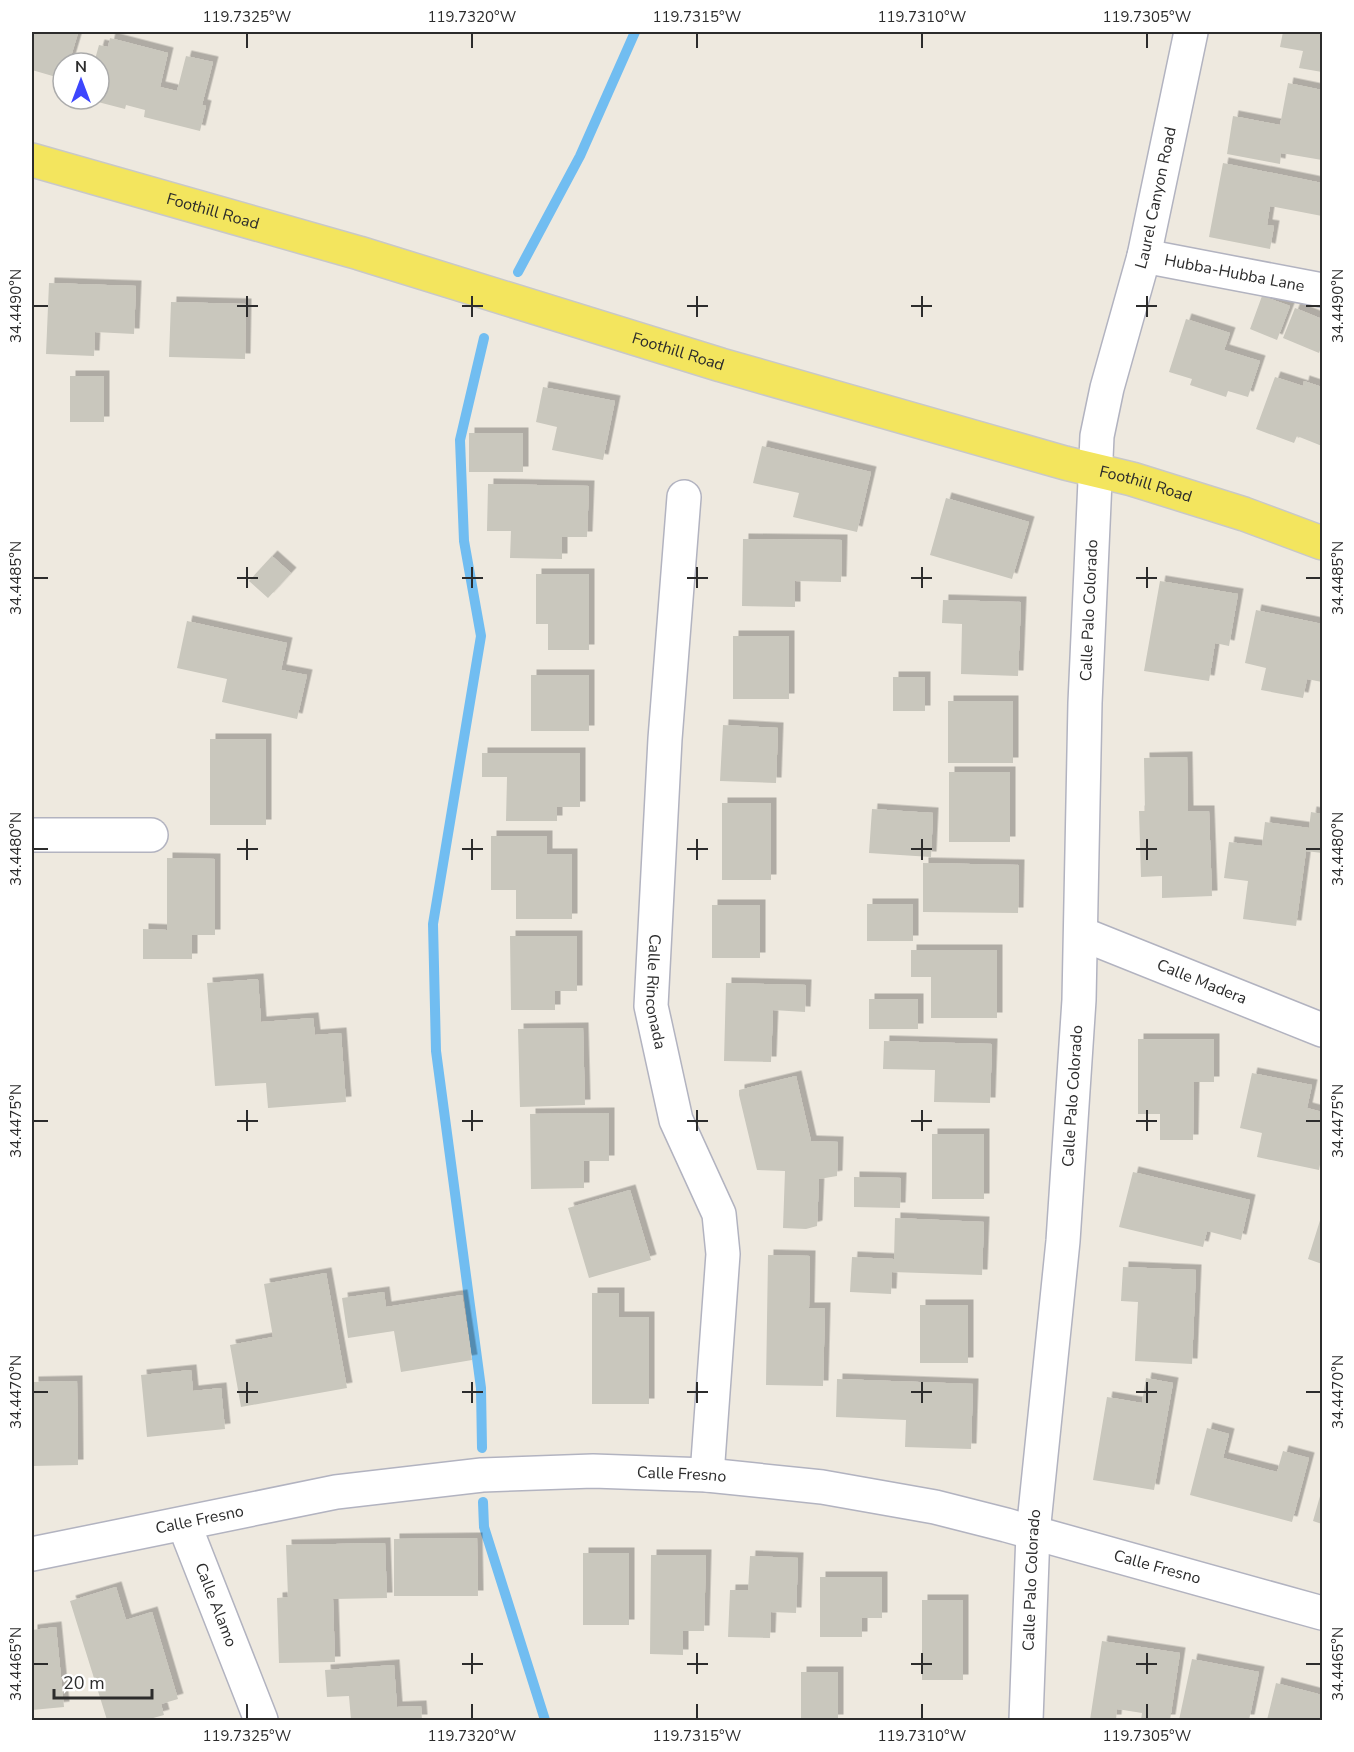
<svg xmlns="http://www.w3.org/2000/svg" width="1354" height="1752" font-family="'Nunito Sans',sans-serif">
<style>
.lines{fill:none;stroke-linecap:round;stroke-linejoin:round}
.stream{stroke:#71bdf1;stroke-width:10}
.building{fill:#c9c7bd;filter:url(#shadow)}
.minor-casing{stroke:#b2b3c0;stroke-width:36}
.major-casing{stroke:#c8c8c8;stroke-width:36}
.minor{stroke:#fff;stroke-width:33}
.major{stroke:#f3e55e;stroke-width:33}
.ticks{fill:none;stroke:#2c2c2c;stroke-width:2}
.labels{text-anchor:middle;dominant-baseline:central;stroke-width:4.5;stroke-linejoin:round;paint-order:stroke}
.street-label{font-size:16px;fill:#2c2c2c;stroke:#fff}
.neatline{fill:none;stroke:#2c2c2c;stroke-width:2}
.ticks-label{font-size:15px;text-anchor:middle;fill:#2c2c2c}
</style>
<defs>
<filter id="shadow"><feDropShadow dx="5.5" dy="-5.5" stdDeviation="0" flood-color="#0004"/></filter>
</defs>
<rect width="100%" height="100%" fill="#eee9df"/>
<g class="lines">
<path class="stream" d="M518 272 580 156 635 32
M482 1448 481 1388 436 1051 433 924 481 636 464 541 460 440 484 338
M483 1502 484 1527 545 1720"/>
</g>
<path class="building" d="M32 32 78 33 69 63H63V79L32 70Z
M1283 32H1322V72L1299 68 1303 51 1280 47Z
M110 38 168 53 160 87 177 91 186 56 213 62 202 105 206 106 200 131 144 117 145 110 126 105 125 109 98 102 105 75 99 73V63H94L99 45 108 47Z
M1288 83 1322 90V160L1281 153 1280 164 1227 154 1233 116 1280 125Z
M1223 163 1322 183V216L1270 206 1267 225 1274 226 1270 249 1209 237Z
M49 283 136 286 134 334 95 332 94 356 46 354Z
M1262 296 1290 306 1277 340 1250 329Z
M171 302 246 304 245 359 169 357Z
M1295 308 1322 319V345L1319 353 1283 338Z
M1186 319 1230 333 1224 350 1260 361 1248 397 1228 391 1226 397 1190 385 1192 379 1169 372Z
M70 376H104V422H70Z
M1275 377 1303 386 1304 381 1322 387V446L1297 436 1294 443 1256 429Z
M543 387 615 401 603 460 552 450 557 427 536 422Z
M469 433H523V472H469Z
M762 446 871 472 857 532 793 517 799 493 753 483Z
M488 484 589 486 587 537H562V559L510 558 511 531H487Z
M946 498 1029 522 1012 579 930 555Z
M743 539 842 540 841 582 795 581V607L742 606Z
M272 556 291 573 268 598 249 581Z
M536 574H589V650H548V624H536Z
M1160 581 1238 594 1229 646 1215 643 1209 681 1144 671Z
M943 600 1021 602 1018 676 961 674 962 624 942 623Z
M1256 610 1322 624V682L1307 679 1303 698 1261 690 1266 668 1245 663Z
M187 621 287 643 281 670 307 675 297 719 222 702 227 679 177 668Z
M733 636H789V699H733Z
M531 675H589V731H531Z
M893 677H925V711H893Z
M948 701H1013V763H948Z
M723 725 778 728 776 783 720 781Z
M210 739H266V825H210Z
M482 753H580V807H557V821H506L507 777H482Z
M1187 757 1188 811H1209L1212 896 1162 898V876L1141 877 1139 811H1145L1144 758Z
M949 772H1010V842H949Z
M722 803H771V880H722Z
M872 809 933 813 931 857 869 853Z
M1311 812 1322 814V853L1306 851 1296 926 1243 919 1248 881 1224 878 1229 842 1262 846 1265 822 1309 828Z
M491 836H547V854H572V919H516V890H491Z
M167 858 215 859V935H192V959H143V929L167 930Z
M923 863 1019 865 1018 913 923 912Z
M867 904H913V941H867Z
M712 905H760V958H712Z
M510 936H577V991H555V1010H511Z
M911 950H997V1018H931V977H911Z
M258 979 261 1022 313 1018 315 1035 341 1033 346 1102 268 1108 266 1083 215 1086 207 983Z
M726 983 806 985 805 1012 773 1010 771 1062 724 1061Z
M869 999H918V1029H869Z
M583 1028 585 1105 520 1107 518 1029Z
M1138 1039H1214V1082H1194L1193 1140H1160V1114H1138Z
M884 1041 992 1044 990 1103 934 1102 935 1070 883 1069Z
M1252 1073 1312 1085 1307 1108 1322 1112V1154L1319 1170 1257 1157 1262 1133 1240 1128Z
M796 1076 811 1141 838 1142 837 1176 819 1179 817 1226 806 1229 783 1228 785 1171 757 1170 739 1095V1090Z
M609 1113V1161H584V1188L531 1189 530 1114Z
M932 1134H984V1199H932Z
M1133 1172 1250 1200 1241 1240 1207 1231 1203 1247 1119 1227Z
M854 1177 901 1178 900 1208 854 1207Z
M630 1190 651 1260 589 1278 568 1208Z
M1322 1214V1264L1308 1259Z
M895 1218 984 1222 982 1275 892 1272 891 1294 850 1292 852 1257 894 1259Z
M768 1255 810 1256 809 1308H825L823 1386 766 1385Z
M1123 1267 1196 1270 1192 1364 1135 1361 1138 1302 1121 1301Z
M326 1273 347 1388 241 1407 230 1345 273 1337 264 1284Z
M384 1292 386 1307 462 1295 472 1360 401 1372 394 1331 348 1338 342 1298Z
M592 1293H619V1317H649V1404H592Z
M920 1305H968V1363H920Z
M191 1370 193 1391 221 1388 225 1429 147 1437 141 1375Z
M1146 1378 1173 1383 1154 1490 1093 1480 1107 1397 1142 1403Z
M837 1379 973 1384 971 1449 905 1447 906 1420 836 1417Z
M77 1381 78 1465 32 1466V1421L34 1420 33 1382Z
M1207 1428 1229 1434 1223 1458 1277 1472 1283 1451 1309 1458 1292 1522 1190 1495Z
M1322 1489V1524L1313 1521Z
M477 1538 478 1596H394V1539Z
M385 1543 387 1598 333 1599 335 1662 279 1663 277 1598 288 1597 286 1545Z
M583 1553H629V1625H583Z
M651 1555H706L704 1631H683V1655L650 1654Z
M750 1556 798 1558 796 1613 771 1612 770 1638 728 1637 730 1590H748Z
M820 1577H882V1618H862V1637H820Z
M116 1587 126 1620 152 1612 178 1699 161 1704 164 1715 146 1720H107L70 1601Z
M922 1600H963V1680H922Z
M56 1627 64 1707 32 1710V1630Z
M1102 1641 1180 1653 1170 1720H1141L1142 1713 1117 1709 1116 1720H1090Z
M1192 1659 1259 1672 1249 1720H1179Z
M394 1665 397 1707 421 1706 422 1720H351L349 1696 327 1697 325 1670Z
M801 1672H838V1720H801Z
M1276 1683 1322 1695V1720H1267Z"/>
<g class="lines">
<defs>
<g id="minor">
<path id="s1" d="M1144 256 1322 290"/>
<path id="s2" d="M684 497 665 739 651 1006 676 1120 719 1214 723 1254 707 1475"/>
<path d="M32 835H151"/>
<path id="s3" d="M1082 934 1322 1030"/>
<path id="s4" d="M184 1524 261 1720"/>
<path id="s5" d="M32 1554 336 1492 482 1475 593 1471 707 1475 822 1487 935 1507 1006 1525 1322 1613"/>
<path id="s6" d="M1026 1720 1033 1533 1063 1241 1079 1000 1085 703 1097 436 1107 388 1144 256 1191 32"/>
</g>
<g id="major">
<path id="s7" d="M32 160 359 253 721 365 1065 463 1132 479 1244 514 1322 543"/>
</g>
</defs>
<use href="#minor" class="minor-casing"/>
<use href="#major" class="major-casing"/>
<use href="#minor" class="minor"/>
<use href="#major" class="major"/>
</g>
<path class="ticks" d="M247 33V48M472 33V48M697 33V48M922 33V48M1147 33V48M247 296V317M472 296V317M697 296V317M922 296V317M1147 296V317M33 306H48M237 306H258M462 306H483M687 306H708M911 306H932M1136 306H1157M1306 306H1321M247 567V588M472 567V588M697 567V588M922 567V588M1147 567V588M33 578H48M237 578H258M462 578H483M687 578H708M911 578H932M1136 578H1157M1306 578H1321M247 839V860M472 839V860M697 839V860M922 839V860M1147 839V860M33 849H48M237 849H258M462 849H483M687 849H708M911 849H932M1136 849H1157M1306 849H1321M247 1110V1131M472 1110V1131M697 1110V1131M922 1110V1131M1147 1110V1131M33 1121H48M237 1121H258M462 1121H483M687 1121H708M911 1121H932M1136 1121H1157M1306 1121H1321M247 1382V1403M472 1382V1403M697 1382V1403M922 1382V1403M1147 1382V1403M33 1392H48M237 1392H258M462 1392H483M687 1392H708M911 1392H932M1136 1392H1157M1306 1392H1321M472 1653V1674M697 1653V1674M922 1653V1674M1147 1653V1674M33 1664H48M462 1664H483M687 1664H708M911 1664H932M1136 1664H1157M1306 1664H1321M247 1704V1719M472 1704V1719M697 1704V1719M922 1704V1719M1147 1704V1719"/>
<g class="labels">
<g class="street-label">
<text stroke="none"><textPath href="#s6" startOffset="1532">Laurel Canyon Road</textPath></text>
<text stroke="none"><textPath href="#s7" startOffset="188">Foothill Road</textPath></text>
<text stroke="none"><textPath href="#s1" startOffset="92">Hubba-Hubba Lane</textPath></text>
<text stroke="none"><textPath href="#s7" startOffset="674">Foothill Road</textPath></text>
<text stroke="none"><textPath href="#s7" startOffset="1160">Foothill Road</textPath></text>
<text stroke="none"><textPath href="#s6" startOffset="1112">Calle Palo Colorado</textPath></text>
<text stroke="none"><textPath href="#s3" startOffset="129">Calle Madera</textPath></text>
<text stroke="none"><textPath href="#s2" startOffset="496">Calle Rinconada</textPath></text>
<text stroke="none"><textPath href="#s6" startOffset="626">Calle Palo Colorado</textPath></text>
<text stroke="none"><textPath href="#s5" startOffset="657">Calle Fresno</textPath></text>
<text stroke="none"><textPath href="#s5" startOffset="171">Calle Fresno</textPath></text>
<text stroke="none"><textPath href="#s5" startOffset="1143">Calle Fresno</textPath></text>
<text stroke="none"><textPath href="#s6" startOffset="140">Calle Palo Colorado</textPath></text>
<text stroke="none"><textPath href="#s4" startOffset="87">Calle Alamo</textPath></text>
</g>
</g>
<rect width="1354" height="1752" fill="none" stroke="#ffffff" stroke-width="66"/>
<g transform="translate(81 81)"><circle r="28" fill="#ffffff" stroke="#ababab" stroke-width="1.5"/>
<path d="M0-4.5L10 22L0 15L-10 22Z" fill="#3d46fd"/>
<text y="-9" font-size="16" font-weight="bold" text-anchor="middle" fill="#2c2c2c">N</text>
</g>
<path d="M54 1689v9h98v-9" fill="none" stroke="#2c2c2c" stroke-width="3"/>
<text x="63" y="1689" font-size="18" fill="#2c2c2c" stroke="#ffffff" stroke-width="4.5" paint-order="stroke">20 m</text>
<rect x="33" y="33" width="1288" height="1686" class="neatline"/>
<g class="ticks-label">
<text x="247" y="22">119.7325°W</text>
<text x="472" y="22">119.7320°W</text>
<text x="697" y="22">119.7315°W</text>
<text x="922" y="22">119.7310°W</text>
<text x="1147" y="22">119.7305°W</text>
<text transform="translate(16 306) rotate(-90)" y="5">34.4490°N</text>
<text transform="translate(1338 306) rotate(-90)" y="5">34.4490°N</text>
<text transform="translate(16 578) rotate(-90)" y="5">34.4485°N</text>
<text transform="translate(1338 578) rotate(-90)" y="5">34.4485°N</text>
<text transform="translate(16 849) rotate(-90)" y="5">34.4480°N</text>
<text transform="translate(1338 849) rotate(-90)" y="5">34.4480°N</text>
<text transform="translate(16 1121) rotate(-90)" y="5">34.4475°N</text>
<text transform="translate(1338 1121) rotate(-90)" y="5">34.4475°N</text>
<text transform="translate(16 1392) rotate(-90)" y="5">34.4470°N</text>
<text transform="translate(1338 1392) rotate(-90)" y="5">34.4470°N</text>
<text transform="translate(16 1664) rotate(-90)" y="5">34.4465°N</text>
<text transform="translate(1338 1664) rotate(-90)" y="5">34.4465°N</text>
<text x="247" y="1741">119.7325°W</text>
<text x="472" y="1741">119.7320°W</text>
<text x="697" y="1741">119.7315°W</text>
<text x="922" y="1741">119.7310°W</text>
<text x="1147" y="1741">119.7305°W</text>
</g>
</svg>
